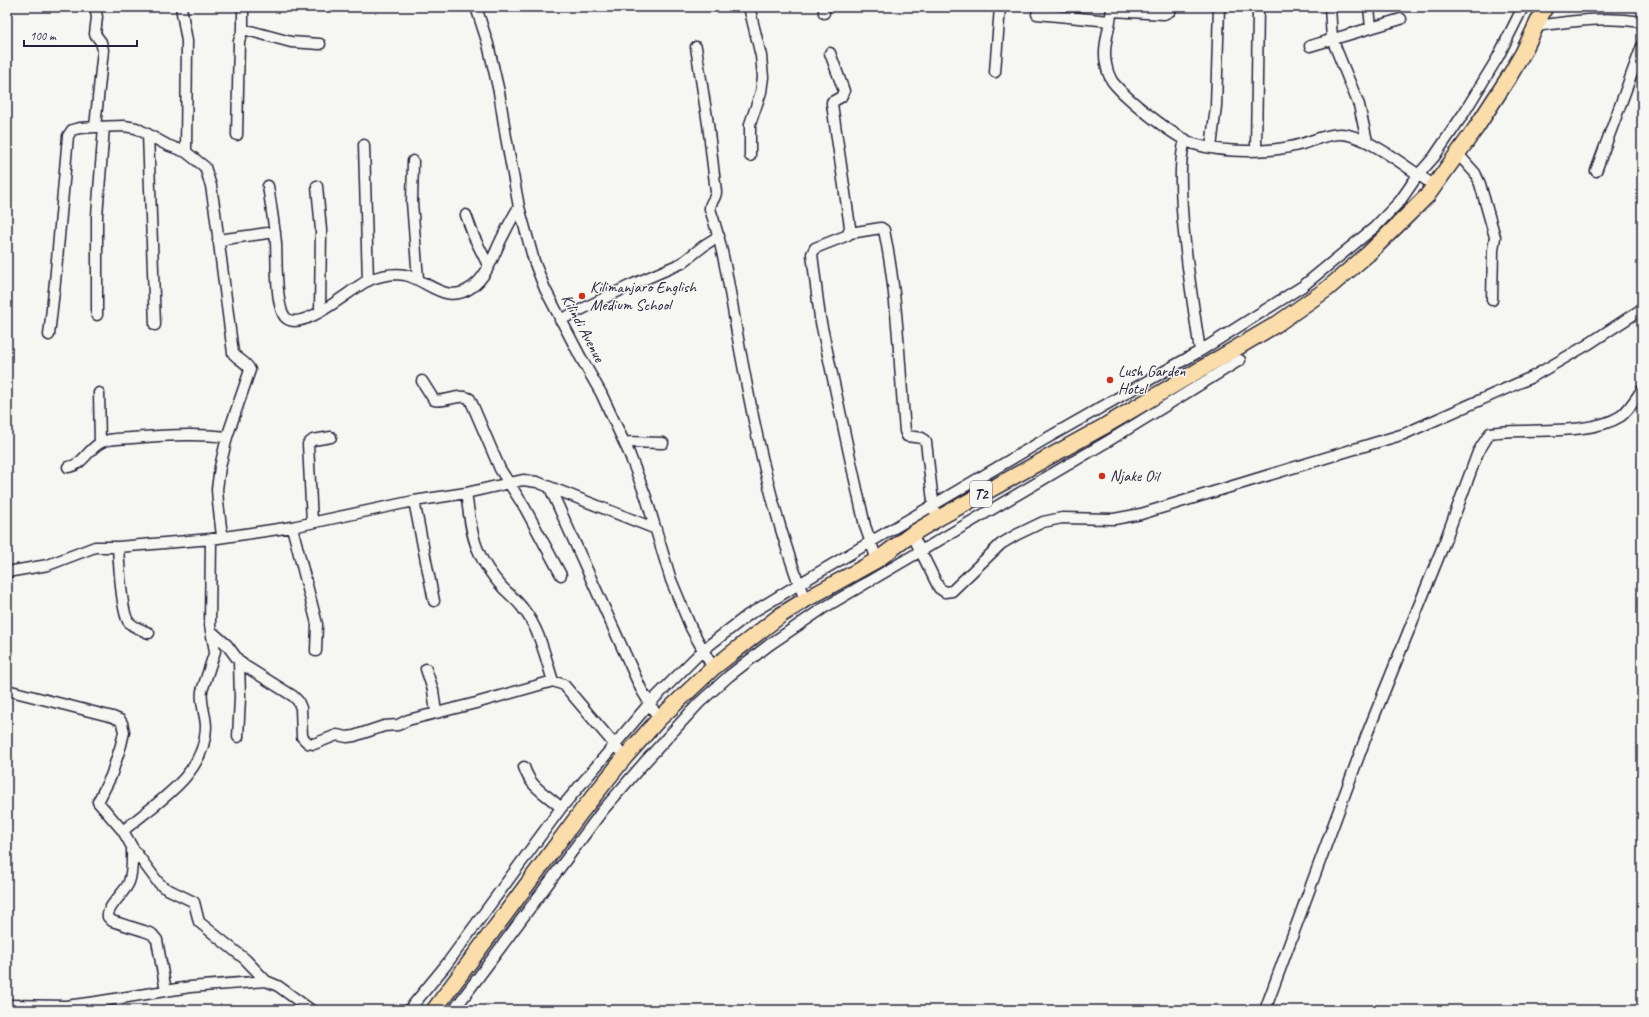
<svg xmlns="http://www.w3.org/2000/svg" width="1649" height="1017" font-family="Caveat,sans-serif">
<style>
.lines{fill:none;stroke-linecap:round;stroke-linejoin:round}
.minor-casing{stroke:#22223b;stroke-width:13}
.highway-casing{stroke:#22223b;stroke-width:18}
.minor{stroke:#f6f6f2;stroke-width:10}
.highway{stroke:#faddab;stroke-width:15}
.poi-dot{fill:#c8321e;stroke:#f6f6f2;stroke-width:1.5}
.labels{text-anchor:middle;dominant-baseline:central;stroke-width:3;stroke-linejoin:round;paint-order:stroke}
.shield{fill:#f6f6f2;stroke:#626272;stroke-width:1}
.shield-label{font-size:15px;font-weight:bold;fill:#22223b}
.poi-label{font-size:16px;fill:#22223b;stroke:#f6f6f2;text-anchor:start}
.street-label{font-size:16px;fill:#22223b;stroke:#f6f6f2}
</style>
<rect width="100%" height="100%" fill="#f6f6f2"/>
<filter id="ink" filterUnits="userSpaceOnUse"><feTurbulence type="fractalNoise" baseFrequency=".025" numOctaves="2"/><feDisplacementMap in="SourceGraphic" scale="8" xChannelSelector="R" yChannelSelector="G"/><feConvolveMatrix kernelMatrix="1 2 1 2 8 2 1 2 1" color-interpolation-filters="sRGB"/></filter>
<g filter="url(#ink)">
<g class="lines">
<defs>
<path id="minor" d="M95 7 97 17 95 34 101 42 103 50 95 127
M181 7 187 41 186 152
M476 7 488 44 499 92 506 137 519 207 534 261 545 289 581 358 601 393 629 453 646 497 671 580 691 628 713 668
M749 7 761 56 763 77 761 92 750 124V156
M824 7V13
M1112 7C1111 25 1102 46 1106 64 1107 70 1109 76 1112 81 1125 98 1174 137 1194 144 1217 151 1245 152 1269 150 1280 149 1292 147 1302 144 1314 140 1327 134 1340 134 1367 134 1411 171 1435 186
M1330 7 1332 39 1359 105 1367 141
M1369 7 1371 28
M1112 11 1164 14 1170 11 1172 7
M1037 14 1110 21
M1536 26C1573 21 1605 16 1642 22
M243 29 291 42 320 44
M1310 46 1401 19
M696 47 708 124 716 192C716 199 709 203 710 209 727 258 732 310 742 360 757 441 775 523 805 600
M830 53 844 91 841 97 832 102V104L850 227 848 235 815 248 812 254 820 318 847 444 865 526 877 560
M995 72 1000 7
M148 134 155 325
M237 135 239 41 243 29V7
M1185 139C1179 163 1181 185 1182 209 1185 257 1193 304 1200 351
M364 145 368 281
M1211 148 1216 106 1219 7
M1256 150 1258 7
M1458 154 1475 173 1480 184 1495 237 1493 250 1492 300
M413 161 412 202 418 279
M1596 171 1642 46
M268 186C271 205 274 224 276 243 277 259 275 305 285 317 301 335 354 286 369 280 380 276 393 273 405 275 428 280 446 306 472 287 488 276 494 253 503 236 508 226 513 216 519 207
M317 186 321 230 320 311
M466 215 474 237 488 265
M850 233 881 228 884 230C898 296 899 364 905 431L907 436 922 438 926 442 934 510
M218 240 275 232
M97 315V216L104 127
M560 320 629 286 682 263 706 244 719 236
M49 335 55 282 68 136 72 130 80 128 95 127 124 126 136 128 167 145 186 152 205 167 211 186 215 212 233 353C238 360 247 362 250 370L227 437 220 467 217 489 218 502 222 536
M422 381 434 400C445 403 461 392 470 399L500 469 525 508 561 575
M99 393 100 443
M625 442 663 443
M68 467C84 465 88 448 102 442 111 438 122 439 132 438 164 435 195 433 227 437
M550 488 641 689 659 719
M466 493C469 511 470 532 478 550 483 563 493 577 503 588 510 595 518 601 524 610 540 630 545 657 553 681
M414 501 434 601
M312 522 308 444 313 440 331 437
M292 527 317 624 316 651
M912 534 939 588 945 592 952 591 1001 544 1016 535 1043 522 1062 518 1114 519 1141 514 1404 434 1532 377 1587 345 1642 309
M211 539 210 625 211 631 227 645 239 661 245 666 293 696 298 701 301 708 302 737 308 743 314 744 337 735 347 737 354 736 384 726 398 725 408 720 476 703 553 681 564 685 625 757
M118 547C119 562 121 610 128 621 132 627 142 630 149 633
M7 572 48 565 95 547H118L211 539 292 527 414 501 466 493 523 480 537 482 656 529
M426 669 433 690 436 713
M7 690 113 717 120 720 122 723 124 732 121 745 111 776 98 802 123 831 132 847 157 881 163 887 194 902 199 922 245 959 266 981
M238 737 240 698 239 661
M524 767C531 789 546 793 561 808
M123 831C155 803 205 776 206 727 206 715 200 703 202 691L215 651 211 631
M132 847C132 859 133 871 129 882 125 893 106 907 108 917L112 921 144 931 152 934 157 940 166 991
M7 1005 66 1006 96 1002 190 987 266 981 278 986 311 1010
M409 1010 446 965 561 808 649 704 703 650 748 615 799 584 1042 441 1200 351 1303 286 1375 227 1400 201 1418 175 1434 157 1464 113 1498 57 1523 7
M454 1010 603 810 643 764 699 703 729 676 769 645 822 609 1110 440 1240 360
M1265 1010 1367 734 1445 541 1478 452 1490 433C1528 428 1590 436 1621 416 1629 410 1636 398 1642 390"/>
<path id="highway" d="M434 1010 581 812 625 757 659 719 713 668 781 615 805 600 877 560 912 534 937 519 1103 427 1277 324 1327 289 1368 254 1427 196 1476 128 1509 77 1523 53 1545 7"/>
</defs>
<use href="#minor" class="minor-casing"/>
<use href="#highway" class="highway-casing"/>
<use href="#minor" class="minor"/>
<use href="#highway" class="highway"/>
</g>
</g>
<g class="poi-dot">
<circle cx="582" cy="296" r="4"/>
<circle cx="1110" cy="380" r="4"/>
<circle cx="1102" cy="476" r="4"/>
</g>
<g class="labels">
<rect class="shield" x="970" y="481" width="22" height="26" rx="3"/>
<g class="shield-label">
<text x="981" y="494">T2</text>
</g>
<g class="poi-label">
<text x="590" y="287">Kilimanjaro English<tspan x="590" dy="18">Medium School</tspan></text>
<text x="1118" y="371">Lush Garden<tspan x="1118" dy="18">Hotel</tspan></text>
<text x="1110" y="476">Njake Oil</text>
</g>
<g class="street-label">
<text transform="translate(583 328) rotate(62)">Kilindi Avenue</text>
</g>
</g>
<rect width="1649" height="1017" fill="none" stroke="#f6f6f2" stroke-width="24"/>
<rect x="12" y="12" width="1625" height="993" fill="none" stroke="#22223b" stroke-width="1.5" filter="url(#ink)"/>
<path d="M24 40v6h113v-6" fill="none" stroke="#22223b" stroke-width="2"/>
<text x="30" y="40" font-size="12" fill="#22223b" stroke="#f6f6f2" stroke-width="3" paint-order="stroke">100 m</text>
</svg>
